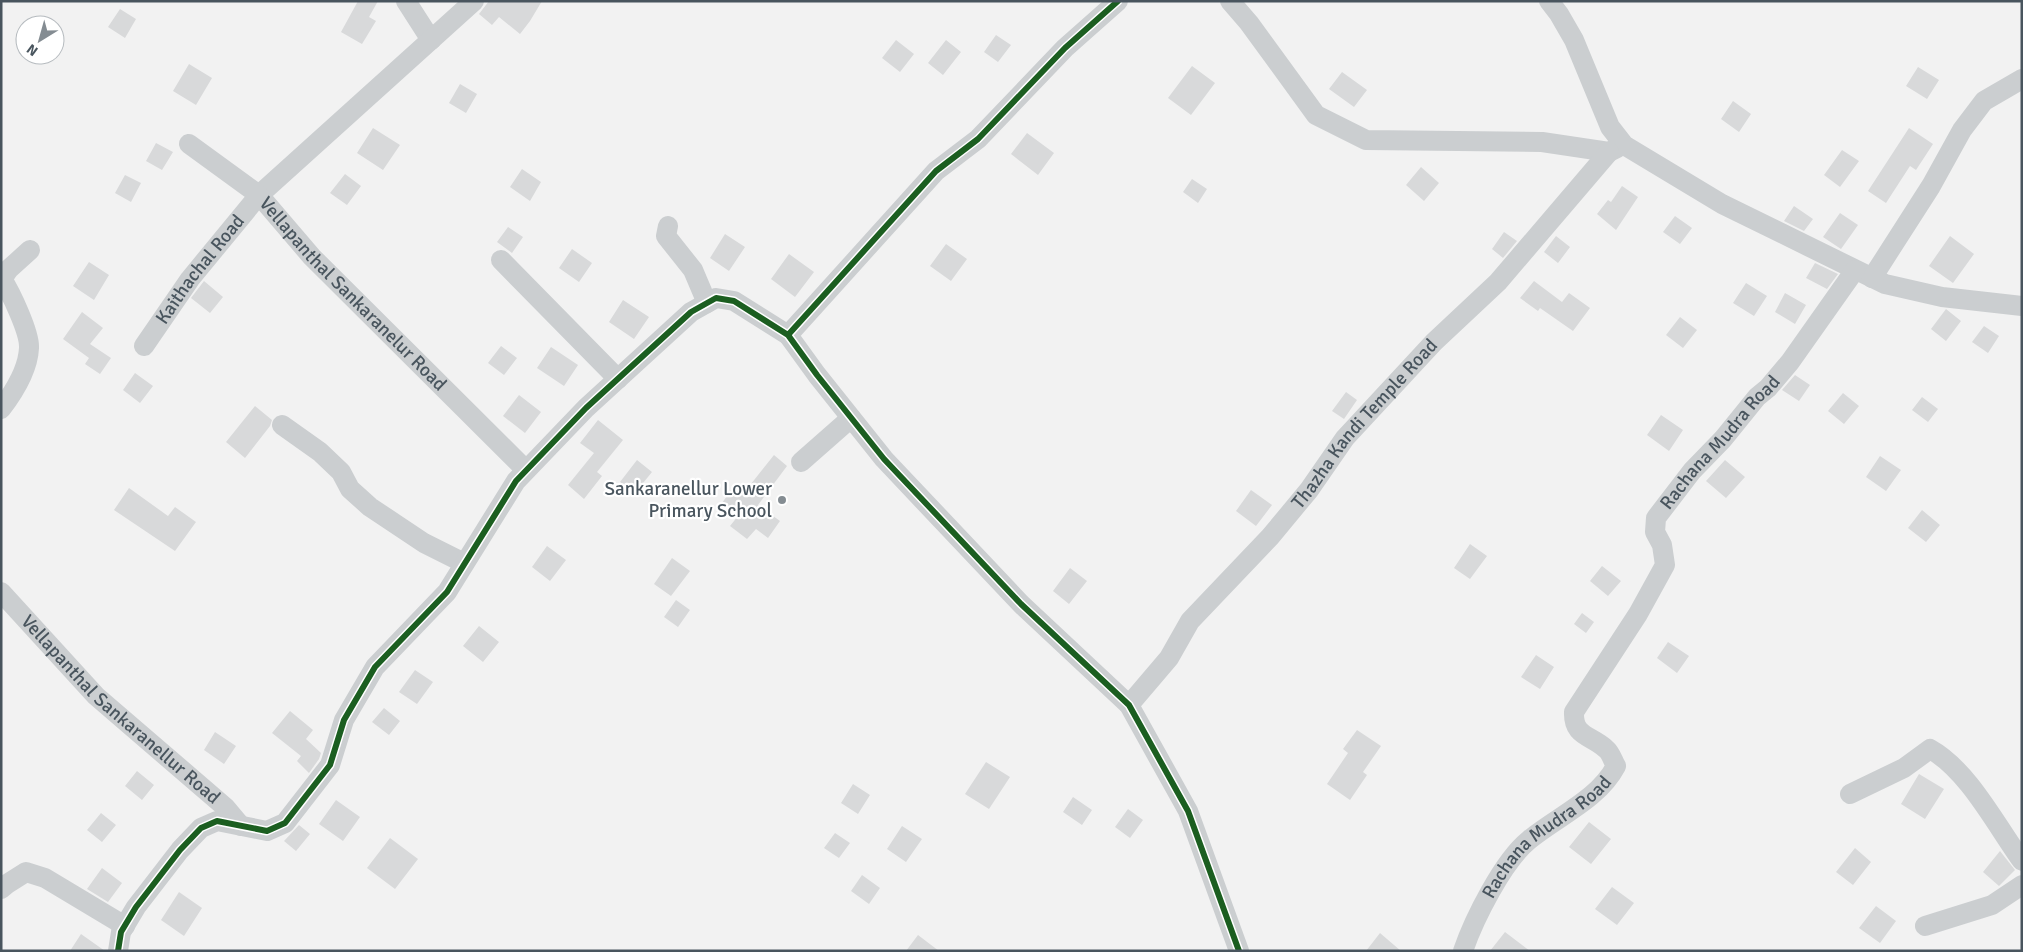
<svg xmlns="http://www.w3.org/2000/svg" width="2023" height="952" font-family="Signika,sans-serif">
<style>
.building{fill:#d8d9da}
.lines{fill:none;stroke-linecap:round;stroke-linejoin:round}
.minor{stroke:#cbced0;stroke-width:20}
.cycleway-casing{stroke:#fff;stroke-width:9}
.cycleway{stroke:#1b5e20;stroke-width:6}
.poi-dot{fill:#848c92;stroke:#fff;stroke-width:2}
.labels{text-anchor:middle;dominant-baseline:central;stroke-width:4.5;stroke-linejoin:round;paint-order:stroke}
.street-label{font-size:19px;fill:#49555e;stroke:#fff}
.poi-label{font-size:19px;fill:#49555e;stroke:#fff;text-anchor:end}
</style>
<rect width="100%" height="100%" fill="#f2f2f2"/>
<path class="building" d="M358 1H378L369 17 376 21 362 44 341 32Z
M489 1H542L530 21 520 34 499 17 492 25 479 14Z
M120 9 136 19 125 38 108 27Z
M996 35 1011 45 998 62 984 52Z
M896 40 914 54 900 72 882 58Z
M946 40 961 52 943 75 928 63Z
M189 64 212 78 196 105 173 91Z
M1192 66 1215 83 1191 115 1168 98Z
M1918 67 1939 80 1927 99 1906 86Z
M1342 72 1367 90 1354 107 1329 89Z
M460 84 477 94 466 113 449 103Z
M1733 101 1751 114 1739 132 1721 119Z
M373 128 400 145 383 170 357 153Z
M1909 128 1933 144 1916 170 1910 166 1886 203 1868 191Z
M1027 133 1054 153 1038 175 1011 154Z
M156 143 173 152 162 170 146 161Z
M1842 150 1859 161 1840 187 1824 175Z
M1421 167 1439 183 1424 201 1406 185Z
M522 169 541 182 530 201 510 187Z
M345 174 361 186 347 205 330 193Z
M125 175 141 183 131 202 115 193Z
M1192 179 1207 189 1198 203 1183 192Z
M1622 186 1638 197 1616 230 1597 214 1608 200 1611 202Z
M1794 206 1813 219 1804 231 1784 221Z
M1840 213 1858 225 1841 249 1823 237Z
M1675 216 1692 228 1680 244 1663 232Z
M508 227 523 237 512 253 497 242Z
M1504 232 1517 241 1503 258 1492 249Z
M725 234 745 247 729 271 710 258Z
M1556 236 1570 247 1558 263 1544 252Z
M1950 236 1974 254 1953 283 1929 266Z
M946 244 967 259 951 281 930 266Z
M572 249 592 263 579 282 559 268Z
M789 254 814 272 795 297 771 279Z
M89 262 109 275 94 300 73 286Z
M1815 263 1838 274 1827 289 1806 278Z
M204 281 223 297 210 313 191 298Z
M1534 281 1562 302 1569 293 1590 308 1573 331 1540 308 1538 311 1520 298Z
M1746 283 1767 296 1754 316 1733 303Z
M1785 293 1806 305 1795 324 1775 312Z
M623 300 649 317 634 339 609 322Z
M1946 309 1961 321 1946 341 1931 329Z
M82 312 103 328 90 344 111 358 100 374 85 364 89 358 63 339Z
M1680 317 1697 330 1683 348 1666 335Z
M1984 326 1999 336 1988 353 1972 342Z
M501 346 517 358 504 375 488 363Z
M551 347 578 365 564 386 537 368Z
M135 373 153 386 140 403 123 390Z
M1795 375 1810 385 1799 401 1782 390Z
M1346 392 1357 400 1344 419 1332 411Z
M1843 393 1859 406 1844 424 1828 411Z
M519 395 541 412 525 433 503 416Z
M1922 397 1938 409 1928 422 1912 410Z
M255 406 272 420 270 426 245 458 226 442Z
M1661 415 1683 430 1669 451 1647 435Z
M598 420 623 440 597 472 602 476 584 499 568 485 594 453 580 443Z
M774 455 787 466 758 505 780 521 768 538 756 529 747 539 730 526 738 516 722 503 734 486 743 494Z
M1880 456 1901 470 1886 491 1866 477Z
M637 460 652 472 635 493 620 482Z
M1725 460 1745 477 1726 498 1706 481Z
M129 488 168 516 175 507 196 522 175 551 114 510Z
M1251 490 1272 505 1256 526 1236 511Z
M1922 510 1940 525 1926 542 1908 528Z
M1470 544 1487 556 1470 579 1454 568Z
M547 546 566 560 550 581 532 567Z
M672 558 690 571 671 596 654 584Z
M1602 566 1621 581 1608 596 1590 581Z
M1070 568 1087 581 1069 604 1053 591Z
M676 600 690 610 678 627 664 617Z
M1582 613 1594 622 1586 633 1574 624Z
M479 626 499 642 483 662 463 646Z
M1668 642 1689 656 1677 673 1657 658Z
M1536 655 1554 667 1540 689 1521 677Z
M415 670 433 682 417 704 399 692Z
M384 708 400 721 389 735 372 722Z
M290 711 313 730 306 739 321 753 319 759 309 773 297 761 301 756 272 733Z
M1357 730 1381 746 1363 772 1367 775 1350 800 1327 784 1348 753 1343 749Z
M215 732 236 746 224 764 204 750Z
M986 762 1010 777 989 809 965 794Z
M137 771 154 785 142 800 125 786Z
M1919 774 1944 789 1925 819 1901 804Z
M853 784 870 795 858 814 841 803Z
M1073 797 1092 810 1082 825 1063 812Z
M336 800 360 817 343 841 319 824Z
M1128 809 1143 820 1130 838 1115 827Z
M101 813 116 825 102 842 87 830Z
M1589 822 1611 839 1591 864 1569 847Z
M299 825 310 834 296 851 284 841Z
M902 826 922 839 906 862 887 849Z
M835 833 850 843 839 858 824 848Z
M390 838 418 859 395 889 367 868Z
M1855 848 1871 862 1853 885 1836 872Z
M2000 851 2015 870 1999 886 1983 872Z
M102 868 122 883 108 902 87 889Z
M862 875 880 888 869 904 851 891Z
M1612 887 1634 903 1617 925 1595 909Z
M179 892 202 908 184 936 161 920Z
M1876 906 1896 921 1880 943 1859 928Z
M1505 932 1530 951H1490Z
M1380 933 1401 951H1366Z
M81 934 105 951H70Z
M918 935 939 951H906Z"/>
<g class="lines">
<g class="minor">
<path d="M406 1 431 40"/>
<path id="s1" d="M474 1 259 195 312 257 526 470"/>
<path d="M1118 1 1065 48 978 139 936 171 788 335 817 375 884 459 1021 604 1129 705 1188 811 1239 951"/>
<path d="M1230 1 1249 23 1316 115 1366 140 1542 142 1609 152 1617 148"/>
<path d="M1549 1 1559 14 1574 40 1610 127 1624 145 1722 204 1885 284 1942 297 2022 306"/>
<path d="M668 226 666 236 693 270 707 303"/>
<path d="M501 260 618 379"/>
<path d="M1872 278 1931 186 1962 130 1984 101 2022 79"/>
<path id="s2" d="M144 346 190 279 259 195 189 144"/>
<path d="M1 409C14 392 28 370 29 348 30 333 11 293 2 279L9 269 30 250"/>
<path d="M282 425 320 452 341 472 350 489 370 507 424 543 464 563"/>
<path d="M801 462 851 418"/>
<path id="s3" d="M1 592 96 696 225 807 241 826"/>
<path id="s4" d="M1129 705 1169 658 1190 621 1270 537 1309 490 1345 438 1434 342 1498 282 1609 152"/>
<path d="M1850 794 1904 768 1930 749C1968 770 1996 825 2022 861"/>
<path d="M1 889 7 884 26 872 45 878 125 926"/>
<path d="M1925 926 1992 905 2022 885"/>
<path d="M118 951 121 932 136 907 180 850 201 828 217 821 267 831 285 823 330 765 344 720 375 667 447 592 516 481 586 408 691 312 716 298 734 301 788 335"/>
<path id="s5" d="M1463 951C1474 919 1503 861 1529 840 1558 816 1598 800 1616 766 1613 761 1611 753 1606 749 1591 735 1573 737 1574 712L1638 614 1665 565 1662 545 1655 532 1656 518 1692 471 1723 439 1757 397 1768 388 1790 362 1855 270"/>
</g>
<defs>
<path id="cycleway" d="M1118 1 1065 48 978 139 936 171 788 335 817 375 884 459 1021 604 1129 705 1188 811 1239 951
M118 951 121 932 136 907 180 850 201 828 217 821 267 831 285 823 330 765 344 720 375 667 447 592 516 481 586 408 691 312 716 298 734 301 788 335"/>
</defs>
<use href="#cycleway" class="cycleway-casing"/>
<use href="#cycleway" class="cycleway"/>
</g>
<circle class="poi-dot" cx="782" cy="500" r="5"/>
<g class="labels">
<g class="street-label">
<text stroke="none"><textPath href="#s2" startOffset="95">Kaithachal Road</textPath></text>
<text stroke="none"><textPath href="#s1" startOffset="426">Vellapanthal Sankaranelur Road</textPath></text>
<text stroke="none"><textPath href="#s4" startOffset="368">Thazha Kandi Temple Road</textPath></text>
<text stroke="none"><textPath href="#s5" startOffset="639">Rachana Mudra Road</textPath></text>
<text stroke="none"><textPath href="#s3" startOffset="168">Vellapanthal Sankaranellur Road</textPath></text>
<text stroke="none"><textPath href="#s5" startOffset="145">Rachana Mudra Road</textPath></text>
</g>
<g class="poi-label">
<text x="772" y="489">Sankaranellur Lower<tspan x="772" dy="22">Primary School</tspan></text>
</g>
</g>
<rect width="2023" height="952" fill="none" stroke="#49555e" stroke-width="5"/>
<g transform="translate(40 40) rotate(217)"><circle r="24" fill="#ffffff" stroke="#b6bbbf"/>
<path d="M0-4L9 19L0 12L-9 19Z" fill="#848c92"/>
<text y="-8" font-size="14" font-weight="bold" text-anchor="middle" fill="#49555e">N</text>
</g>
</svg>
